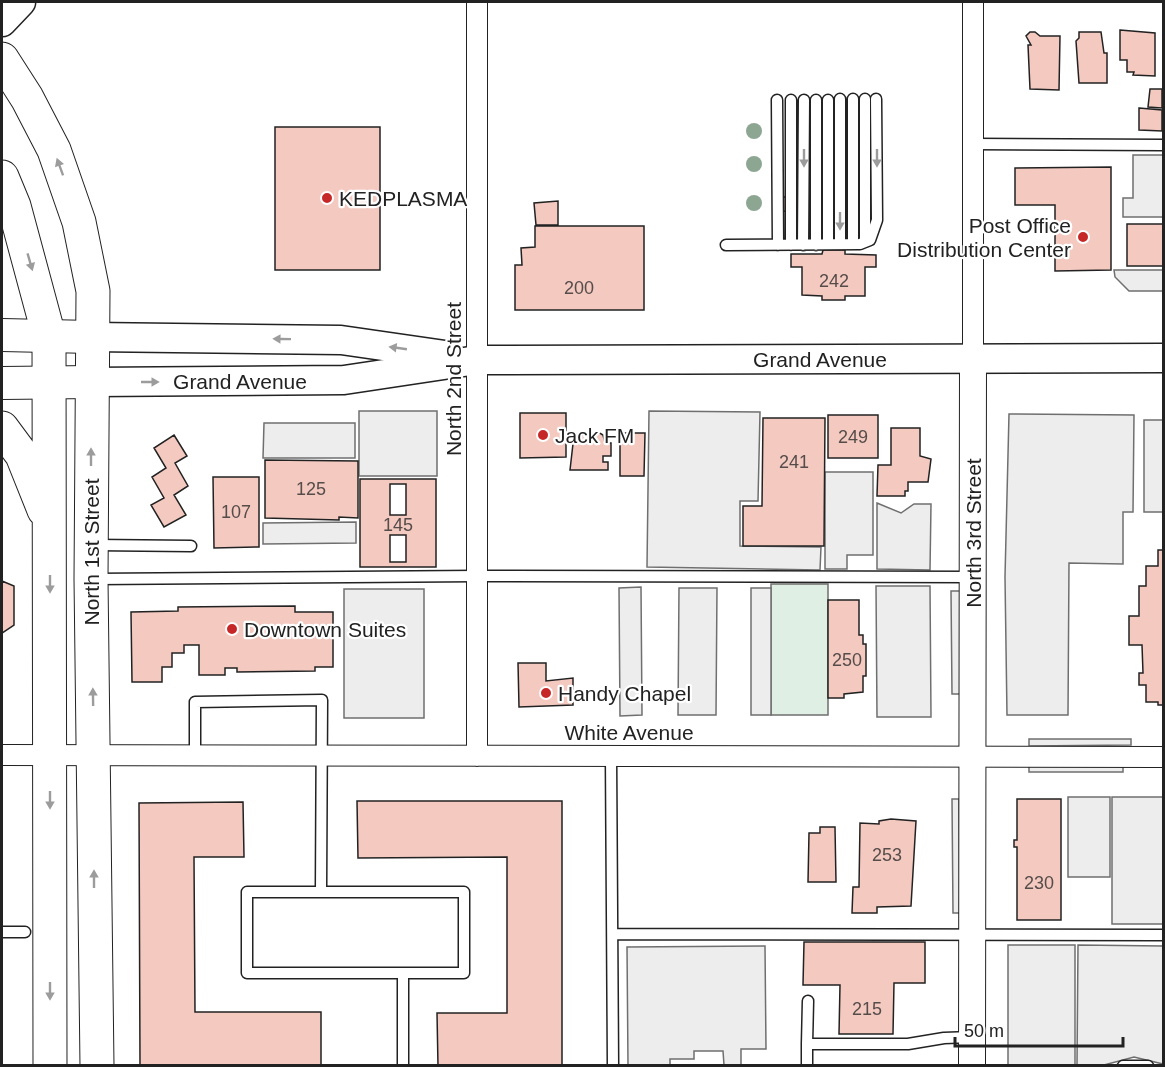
<svg xmlns="http://www.w3.org/2000/svg" width="1165" height="1067" font-family="Arial,sans-serif">
<style>
.green{fill:#e0efe3;stroke:#6f6f6f;stroke-width:1.5}
.parking{fill:#ededed;stroke:#6f6f6f;stroke-width:1.5}
.building{fill:#f3c9c0;stroke:#222;stroke-width:1.5;fill-rule:evenodd}
.lines{fill:none;stroke-linecap:round;stroke-linejoin:round}
.service-casing{stroke:#222;stroke-width:13}
.minor-casing{stroke:#222;stroke-width:22}
.tertiary-casing{stroke:#222;stroke-width:28}
.secondary-casing{stroke:#222;stroke-width:31}
.primary-casing{stroke:#222;stroke-width:34}
.trunk-casing{stroke:#222;stroke-width:35}
.service{stroke:#fff;stroke-width:10}
.minor{stroke:#fff;stroke-width:20}
.tertiary{stroke:#fff;stroke-width:26}
.secondary{stroke:#fff;stroke-width:28}
.primary{stroke:#fff;stroke-width:32}
.trunk{stroke:#fff;stroke-width:33}
.tree{fill:#8da692}
.oneway{fill:#9c9c9c}
.poi-dot{fill:#c62828;stroke:#fff;stroke-width:2}
.labels{text-anchor:middle;dominant-baseline:central;stroke-width:4.5;stroke-linejoin:round;paint-order:stroke}
.number-label{font-size:18px;fill:#564c4a}
.poi-label{font-size:21px;fill:#222;stroke:#fff;text-anchor:start}
.street-label{font-size:21px;fill:#222;stroke:#fff}
</style>
<rect width="100%" height="100%" fill="#fff"/>
<path class="green" d="M771 584H828V715H771Z"/>
<path class="parking" d="M1133 155H1163V217H1123V198H1133Z
M1114 270H1163V291H1129L1115 277Z
M359 411H437V476H359Z
M649 411 760 412 758 501H740V546L821 547 820 570 647 567Z
M1009 414 1134 415 1133 512H1123V564L1069 563 1068 715H1007L1005 577Z
M1144 420H1163V512H1144Z
M264 423H355V458H263Z
M825 472H873V555H847V569H825Z
M877 503 901 513 914 504H931L930 570 877 569Z
M356 522V543L263 544V523Z
M876 586H930L931 717H877Z
M641 587 642 715 620 716 619 588Z
M679 588H717L716 715H678Z
M751 588H771V715H751Z
M344 589H424V718H344Z
M951 591H960V694H952Z
M1029 739H1131V745L1029 746Z
M1029 765 1123 766V772H1029Z
M1068 797H1110V877H1068Z
M1112 797H1163V924H1112Z
M952 799H959L960 913H953Z
M1008 945H1075V1065H1008Z
M1078 945 1163 946V1064L1134 1057 1104 1065H1077Z
M765 946 766 1049H741V1065H724L723 1051H694V1059H670V1065H628L627 947Z"/>
<path class="building" d="M1120 30 1155 33V76L1133 75 1134 72H1127V60H1120Z
M1030 32H1035L1040 36H1060L1059 90 1030 89 1028 45H1031L1026 36Z
M1079 32H1101L1104 53H1107V83H1079L1076 41 1079 38Z
M1150 89H1162V108L1148 107Z
M1139 108 1162 110V131L1139 130Z
M275 127H380V270H275Z
M1111 167V270L1055 271V205H1015V168Z
M773 197H873V212L773 211Z
M558 201V225H536L534 203Z
M1127 224H1164V266H1127Z
M535 226H644V310H515V265H522L521 248 535 247Z
M823 250H845V254L876 255V267H865V296H845V300H822V296L802 295V267H791V254H822Z
M520 413H566V457L520 458Z
M828 415H878V458H828Z
M763 418H825L824 546H743V506H762Z
M891 428H920V456L931 459 928 482H908V491H905V496H877L878 465H891Z
M590 432H598L603 435 605 443H611V456H603V462H608V470H570L574 435H589Z
M620 433H645L644 476H620Z
M174 435 187 456 175 463 188 486 174 495 186 515 164 527 151 505 164 498 152 477 166 468 154 448Z
M265 460 358 461V518L339 517V520L265 518Z
M213 477H259V547L214 548Z
M360 479H436V567H360ZM390 484H406V515H390ZM390 535H406V562H390Z
M1158 550H1164V705H1158V702H1146V685H1139V673H1143L1142 645H1129V616H1139V586H1146V566H1158Z
M2 581 14 586V625L2 633Z
M828 600H859V635H863V644H866V676H863V692L844 694V698H828Z
M295 606V612H333V667H315V671L237 672V668H225V675H199V645H184V653H172V667H162V682H132L131 612 178 611V607Z
M518 663H546V681L573 678V705L519 707Z
M1017 799H1061V920H1017V847H1014V840H1017Z
M357 801H562V1066H438L437 1013H507V857L358 858Z
M243 802 244 857H194L195 1012H321V1066H140L139 803Z
M891 819 916 821 911 906 877 907V913H852L853 887H859L860 823 879 824V821Z
M820 827H835L836 882H808L809 833H820Z
M804 942H925V983H894L893 1034H839L840 985H803Z"/>
<g class="lines">
<defs>
<path id="service" d="M840 99V244
M853 99V244
M865 99V242
M777 100 778 245
M816 100V245
M828 100V244
M973 144 1164 145
M726 245 860 244 870 240 877 220 876 99
M791 245V100
M803 245 804 100
M94 545 191 546
M95 579 477 576 973 577
M195 756V702L322 700 321 892
M611 756 613 1066
M247 892H464V973H247Z
M2 932H25
M613 934 1164 935
M807 1044 808 1001
M403 1066V973
M807 1066V1044H908L944 1038 972 1037
M1123 1066H1148"/>
<path id="minor" d="M477 2V756
M973 2V359
M2 755 1164 757"/>
<path id="tertiary" d="M972 1066 973 359"/>
<path id="secondary" d="M2 22 21 2
M92 337 341 340 445 355
M92 382 344 380 477 360 1164 358"/>
<path id="primary" d="M2 335 92 337
M2 383 92 382"/>
<path id="trunk" d="M2 59 27 98 54 150 79 222 93 291 91 579 97 1066
M2 177 14 206 49 336 50 1066
M2 428 22 455 44 510"/>
</defs>
<use href="#service" class="service-casing"/>
<use href="#minor" class="minor-casing"/>
<use href="#tertiary" class="tertiary-casing"/>
<use href="#secondary" class="secondary-casing"/>
<use href="#primary" class="primary-casing"/>
<use href="#trunk" class="trunk-casing"/>
<use href="#service" class="service"/>
<use href="#minor" class="minor"/>
<use href="#tertiary" class="tertiary"/>
<use href="#secondary" class="secondary"/>
<use href="#primary" class="primary"/>
<use href="#trunk" class="trunk"/>
</g>
<g class="tree">
<circle cx="754" cy="131" r="8"/>
<circle cx="754" cy="164" r="8"/>
<circle cx="754" cy="203" r="8"/>
</g>
<defs><path id="oneway-solid" d="M-6-.8H1V-3.2L6.5 0L1 3.2V.8H-6Z" transform="scale(1.5)"/></defs>
<g class="oneway">
<use href="#oneway-solid" transform="translate(804 158) rotate(90)"/>
<use href="#oneway-solid" transform="translate(877 158) rotate(90)"/>
<use href="#oneway-solid" transform="translate(60 167) rotate(-110)"/>
<use href="#oneway-solid" transform="translate(840 221) rotate(90)"/>
<use href="#oneway-solid" transform="translate(30 262) rotate(74)"/>
<use href="#oneway-solid" transform="translate(282 339) rotate(-179)"/>
<use href="#oneway-solid" transform="translate(398 348) rotate(-172)"/>
<use href="#oneway-solid" transform="translate(150 382)"/>
<use href="#oneway-solid" transform="translate(91 457) rotate(-90)"/>
<use href="#oneway-solid" transform="translate(50 584) rotate(90)"/>
<use href="#oneway-solid" transform="translate(93 697) rotate(-91)"/>
<use href="#oneway-solid" transform="translate(50 800) rotate(90)"/>
<use href="#oneway-solid" transform="translate(94 879) rotate(-90)"/>
<use href="#oneway-solid" transform="translate(50 991) rotate(90)"/>
</g>
<g class="poi-dot">
<circle cx="327" cy="198" r="6"/>
<circle cx="1083" cy="237" r="6"/>
<circle cx="543" cy="435" r="6"/>
<circle cx="232" cy="629" r="6"/>
<circle cx="546" cy="693" r="6"/>
</g>
<g class="labels">
<g class="number-label">
<text x="834" y="281">242</text>
<text x="579" y="288">200</text>
<text x="853" y="437">249</text>
<text x="794" y="462">241</text>
<text x="311" y="489">125</text>
<text x="236" y="512">107</text>
<text x="398" y="525">145</text>
<text x="847" y="660">250</text>
<text x="887" y="855">253</text>
<text x="1039" y="883">230</text>
<text x="867" y="1009">215</text>
</g>
<g class="poi-label">
<text x="339" y="198">KEDPLASMA</text>
<text x="1071" y="225" text-anchor="end">Post Office<tspan x="1071" dy="24">Distribution Center</tspan></text>
<text x="555" y="435">Jack FM</text>
<text x="244" y="629">Downtown Suites</text>
<text x="558" y="693">Handy Chapel</text>
</g>
<g class="street-label">
<text x="820" y="359">Grand Avenue</text>
<text transform="translate(453 379) rotate(-90)">North 2nd Street</text>
<text x="240" y="381">Grand Avenue</text>
<text transform="translate(973 533) rotate(-90)">North 3rd Street</text>
<text transform="translate(91 552) rotate(-90)">North 1st Street</text>
<text x="629" y="732">White Avenue</text>
</g>
</g>
<rect width="1165" height="1067" fill="none" stroke="#222222" stroke-width="6"/>
<path d="M955 1037v9h168v-9" fill="none" stroke="#222222" stroke-width="3"/>
<text x="964" y="1037" font-size="18" fill="#222222" stroke="#ffffff" stroke-width="4.5" paint-order="stroke">50 m</text>
</svg>
